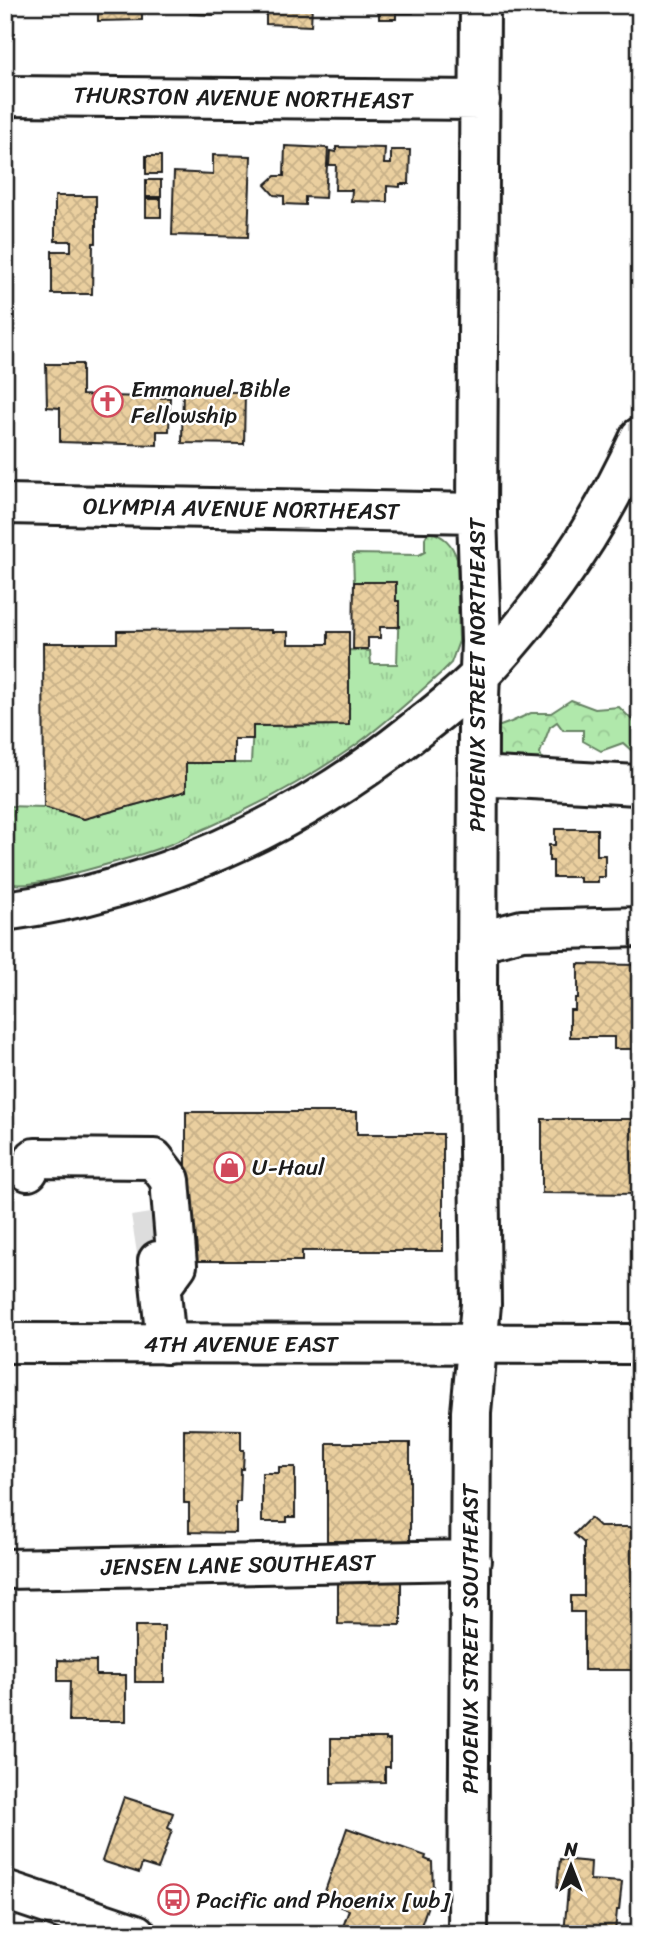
<svg xmlns="http://www.w3.org/2000/svg" width="645" height="1939" font-family="Sriracha,sans-serif">
<style>
.grass{fill:url(#grass-tufts);stroke:#668264;stroke-width:2}
.forest{fill:url(#forest-crowns);stroke:#668264;stroke-width:2}
.building{fill:url(#building-cross-hatch);stroke:#1c1c1c;stroke-width:2}
.lines{fill:none;stroke-linecap:round;stroke-linejoin:round}
.minor-tunnel{stroke:#ddd;stroke-width:38;stroke-dasharray:38 19;stroke-linecap:butt}
.minor-casing{stroke:#1c1c1c;stroke-width:44}
.major-casing{stroke:#1c1c1c;stroke-width:44}
.minor{stroke:#fff;stroke-width:38}
.major{stroke:#fff;stroke-width:38}
.labels{text-anchor:middle;dominant-baseline:central;stroke-width:5;stroke-linejoin:round;paint-order:stroke}
.street-label{font-size:23px;fill:#1c1c1c;stroke:#fff}
.poi-label{font-size:23px;fill:#1c1c1c;stroke:#fff;text-anchor:start}
</style>
<defs>
<pattern id="grass-tufts" width="24" height="20" patternUnits="userSpaceOnUse" patternTransform="scale(1.75)"><rect width="24" height="20" fill="#b0e8ab"/><path d="M3 7l-1-3M5 7V3M7 7l1-3M15 17l-1-3M17 17v-4M19 17l1-3" fill="none" stroke="#97c693"/></pattern>
<pattern id="forest-crowns" width="20" height="18" patternUnits="userSpaceOnUse" patternTransform="scale(1.75)"><rect width="20" height="18" fill="#b0e8ab"/><path d="M2 6a3 3 0 1 1 6 0M12 15a3 3 0 1 1 6 0" fill="none" stroke="#97c693"/></pattern>
<pattern id="building-cross-hatch" width="8" height="8" patternUnits="userSpaceOnUse" patternTransform="scale(1.75)"><rect width="8" height="8" fill="#eacf9f"/><path d="M0 0l8 8M0 8l8-8" fill="none" stroke="#c8b188"/></pattern>
</defs>
<rect width="100%" height="100%" fill="#fff"/>
<filter id="ink" filterUnits="userSpaceOnUse"><feTurbulence type="fractalNoise" baseFrequency=".0143" numOctaves="2"/><feDisplacementMap in="SourceGraphic" scale="14" xChannelSelector="R" yChannelSelector="G"/><feConvolveMatrix kernelMatrix="1 2 1 2 8 2 1 2 1" color-interpolation-filters="sRGB"/></filter>
<g filter="url(#ink)">
<path class="grass" d="M429 531C444 536 452 543 457 559L459 641 451 663 442 672C413 698 384 725 353 747 307 779 259 805 209 827 192 834 176 843 160 848 135 857 109 864 83 871 63 876 24 890 5 882V806L44 807 84 819 186 791V763H251L253 726 349 725V650L370 651 371 664H397L399 601H396V583L354 582 353 554 419 555 425 552V538Z"/>
<path class="forest" d="M571 700 595 709 619 707 636 724 640 723V758L623 743 601 751 583 741V730H563L557 722 550 727 540 753 547 773 540 787 468 738 511 722 531 713H551Z"/>
<path class="building" d="M59 5H142V20L98 21V10H59Z
M191 5H215V15L190 14Z
M266 5H312L311 26 266 24Z
M367 5H413V13H396V19H379V11H367Z
M285 146 328 148 325 198 305 197V205L284 204V196L274 195 265 185 275 176H284Z
M336 147 385 148 384 164H391V150H410L409 184H400V187L387 186V202L351 201 352 190H335L336 165H329L330 151 336 152Z
M213 155 251 156 248 237 172 235 174 172 213 174Z
M146 156H161V174H146Z
M146 180H161V197H146Z
M55 196H96V243H93L92 294H52V251H71V241H55Z
M146 199H161V217H146Z
M46 364H82V395L170 398 169 431H157V445L60 442V408L47 407Z
M183 386H210V392H245L244 444 182 443Z
M354 582H396V601H399V627H380V638H368V649H353Z
M272 630V632H288V644H328V632H349V725L253 726V739H234V763H186V791L84 819 44 807 43 643H117V631Z
M555 829H597V855H605V877H598V882H580V877H553V861H549V845H555Z
M578 964 637 965V998H639L640 1010V1049H614V1037H570V1010H575V998H578Z
M186 1112H357V1134H443V1251H302V1261H186Z
M542 1119H640V1194L542 1193Z
M184 1429 241 1430V1450H244L243 1469H241L240 1502H236V1533L189 1532V1503H184Z
M327 1443H410V1541H327Z
M279 1467H295V1517H287V1522H262V1473H279Z
M590 1518 600 1527H640V1670H584V1612H571V1596H584V1543L574 1534Z
M338 1577 401 1578V1625L338 1624Z
M135 1626H164V1682H135Z
M58 1660 96 1661V1675H126V1721H69L70 1681H58Z
M331 1738H386V1740H390V1767H385V1782L331 1783Z
M124 1797 173 1813 168 1828 172 1830 158 1869 142 1864 139 1873 102 1861Z
M347 1828 426 1856 425 1859 432 1862 433 1891 418 1934 341 1932 349 1910 322 1900Z
M560 1859 591 1862 590 1880 622 1882 619 1910H617L615 1932 631 1934H564L568 1889 557 1888Z"/>
<g class="lines">
<path class="minor-tunnel" d="M150 1213 156 1252"/>
<defs>
<path id="minor" d="M5 96 480 100
M5 504 477 513
M478 776 637 785
M5 911C154 891 296 826 413 732 436 714 461 695 481 674 546 605 601 523 640 437
M477 942 522 930 640 927
M28 1171 35 1158 154 1159 170 1180 177 1265 161 1287
M158 1261 166 1344
M5 1569 471 1560
M468 1934 471 1412 481 1304 477 996 478 727 481 642 477 513 480 5"/>
<path id="major" d="M5 1343 640 1344
M5 1890 136 1934"/>
</defs>
<use href="#minor" class="minor-casing"/>
<use href="#major" class="major-casing"/>
<use href="#minor" class="minor"/>
<use href="#major" class="major"/>
</g>
</g>
<defs>
<symbol id="church-ring" viewBox="-11 -11 22 22"><circle r="9.5" fill="#fff" stroke="#d1495b" stroke-width="1.5"/><path d="M-1.2-6h2.4v3.5h3.3v2.4h-3.3V6h-2.4V-.1h-3.3v-2.4h3.3Z" fill="#d1495b"/></symbol>
<symbol id="shop-ring" viewBox="-11 -11 22 22"><circle r="9.5" fill="#fff" stroke="#d1495b" stroke-width="1.5"/><path d="M-5-2.5h2.3a2.7 3.5 0 0 1 5.4 0H5L5.5 6h-11ZM-1.5-2.5h3a1.5 2.3 0 0 0-3 0Z" fill="#d1495b"/></symbol>
<symbol id="bus-ring" viewBox="-11 -11 22 22"><circle r="9.5" fill="#fff" stroke="#d1495b" stroke-width="1.5"/><path d="M-5-6H5V4H4V6H2V4H-2V6H-4V4H-5ZM-3.5-4V0h7V-4ZM-3.5 1.2v1.5H-2V1.2ZM2 1.2v1.5H3.5V1.2Z" fill="#d1495b"/></symbol>
</defs>
<g fill-rule="evenodd">
<use href="#church-ring" x="90" y="384" width="35" height="35"/>
<use href="#shop-ring" x="212" y="1150" width="35" height="35"/>
<use href="#bus-ring" x="156" y="1882" width="35" height="35"/>
</g>
<g class="labels">
<g class="street-label">
<text transform="translate(243 98) rotate(1)">THURSTON AVENUE NORTHEAST</text>
<text transform="translate(241 509) rotate(1)">OLYMPIA AVENUE NORTHEAST</text>
<text transform="translate(477 675) rotate(-90)">PHOENIX STREET NORTHEAST</text>
<text x="241" y="1344">4TH AVENUE EAST</text>
<text transform="translate(238 1565) rotate(-1)">JENSEN LANE SOUTHEAST</text>
<text transform="translate(470 1639) rotate(-90)">PHOENIX STREET SOUTHEAST</text>
</g>
<g class="poi-label">
<text x="131" y="389">Emmanuel Bible<tspan x="131" dy="26">Fellowship</tspan></text>
<text x="252" y="1167">U-Haul</text>
<text x="196" y="1900">Pacific and Phoenix [wb]</text>
</g>
</g>
<rect width="645" height="1939" fill="none" stroke="#fff" stroke-width="28"/>
<rect x="14" y="14" width="617" height="1911" fill="none" stroke="#1c1c1c" stroke-width="2.5" filter="url(#ink)"/>
<g transform="translate(571 1866)" stroke="#ffffff" stroke-width="5" paint-order="stroke">
<path d="M0-5L12 26L0 18L-12 26Z" fill="#1c1c1c"/>
<text y="-10" font-size="19" font-weight="bold" text-anchor="middle" fill="#1c1c1c">N</text>
</g>
</svg>
